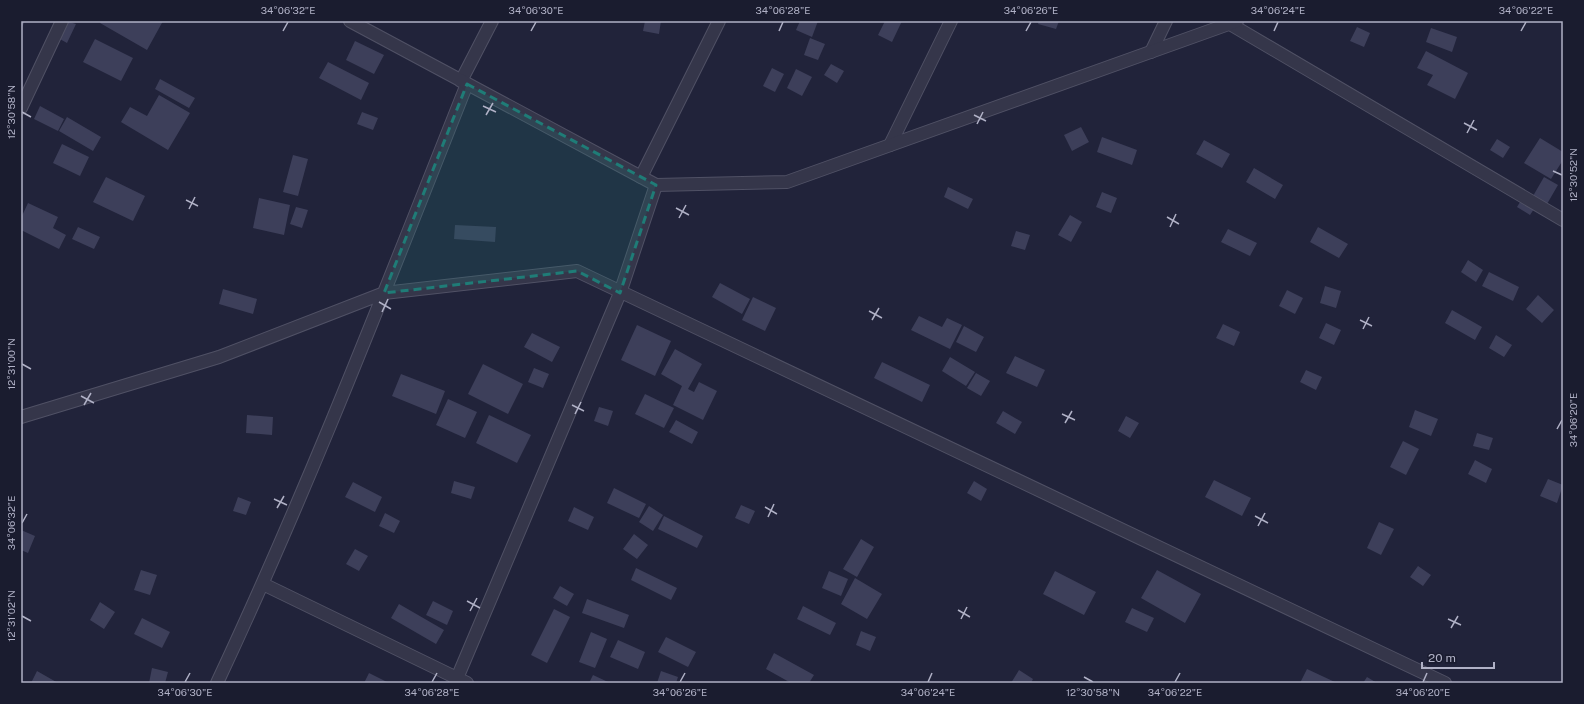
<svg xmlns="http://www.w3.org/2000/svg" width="1584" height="704" font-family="'Public Sans',sans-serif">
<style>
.building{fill:#3d3f5a}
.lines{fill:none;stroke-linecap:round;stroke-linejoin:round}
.minor-casing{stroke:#505165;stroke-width:14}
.tertiary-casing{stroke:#505165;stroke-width:14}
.minor{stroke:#35364a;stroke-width:12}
.tertiary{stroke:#35364a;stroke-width:12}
.marked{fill:#1f7c77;fill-opacity:0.2;stroke:#1f7c77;stroke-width:3;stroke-dasharray:8 5;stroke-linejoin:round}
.ticks{fill:none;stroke:#b0b1c6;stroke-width:1.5}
.neatline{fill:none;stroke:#b0b1c6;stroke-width:1.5}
.ticks-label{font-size:10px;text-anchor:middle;fill:#b0b1c6}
</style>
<rect width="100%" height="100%" fill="#21233a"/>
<path class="building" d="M21 21H25L21 29Z
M66 21 76 24 67 43 58 38Z
M101 21H163L147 50 100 23Z
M645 21H661L659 34 643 31Z
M800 21H818L812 37 796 30Z
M885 21H902L892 42 878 35Z
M1039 21H1059L1056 29 1038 24Z
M1357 27 1370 33 1364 47 1350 41Z
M1431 28 1457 37 1452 52 1426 42Z
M810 38 825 44 818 60 804 55Z
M95 39 133 58 121 81 83 62Z
M355 41 384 55 374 74 346 60Z
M1426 51 1468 73 1455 99 1427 85 1433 75 1417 68Z
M328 62 369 83 361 100 319 78Z
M831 64 844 71 837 83 824 75Z
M772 68 784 74 775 92 763 86Z
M796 69 812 77 802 96 787 88Z
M160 79 195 98 189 108 155 89Z
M159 95 190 113 168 150 121 122 130 107 147 116Z
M40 106 64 119 58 131 34 119Z
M362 112 378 118 373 130 357 124Z
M67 117 101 137 93 151 59 131Z
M1081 127 1089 142 1072 151 1064 135Z
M1102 137 1137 150 1132 165 1097 152Z
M1540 138 1563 152V160L1551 179 1524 163Z
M1497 139 1510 147 1503 158 1490 150Z
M1204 140 1230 154 1222 168 1196 154Z
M62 144 89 157 80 176 53 163Z
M293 155 308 159 298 196 283 192Z
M1254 168 1283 185 1275 199 1246 182Z
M106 177 145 196 133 221 93 202Z
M1544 177 1558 185 1547 204 1533 196Z
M948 187 973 199 968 209 944 197Z
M1102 192 1117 198 1111 213 1096 207Z
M1525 194 1538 203 1530 215 1517 207Z
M259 198 290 205 284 235 253 228Z
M28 203 58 217 53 228 66 235 59 249 21 230V218Z
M296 207 308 210 302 228 290 224Z
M1070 215 1082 222 1071 242 1058 235Z
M455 225 496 227 495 242 454 239Z
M78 227 100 237 94 249 72 239Z
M1318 227 1348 244 1339 258 1310 242Z
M1228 229 1257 243 1250 256 1221 242Z
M1016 231 1030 235 1025 250 1011 246Z
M1468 260 1483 270 1476 282 1461 272Z
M1489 272 1519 287 1513 301 1482 286Z
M720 283 750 299 742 314 712 297Z
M1325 286 1341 291 1336 308 1320 303Z
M223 289 257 299 253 314 219 304Z
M1287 290 1303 298 1295 314 1279 306Z
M1538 295 1554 310 1542 323 1526 309Z
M753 297 776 308 765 331 742 320Z
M1452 310 1482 327 1475 340 1445 323Z
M919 316 942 327 947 318 962 325 950 349 911 330Z
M1326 323 1341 330 1334 345 1319 338Z
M1223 324 1240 332 1234 346 1216 338Z
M637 325 671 341 655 376 621 360Z
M964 326 984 337 976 352 956 342Z
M532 333 560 347 552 362 524 347Z
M1496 335 1512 345 1504 357 1489 348Z
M675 349 702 364 688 389 694 392 699 382 717 391 703 420 673 405 682 386 661 374Z
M1015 356 1045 370 1037 387 1006 373Z
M950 357 975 372 966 386 942 371Z
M882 362 930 385 922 402 874 378Z
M483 364 523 384 508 414 468 394Z
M534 368 549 374 543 388 528 382Z
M1306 370 1322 377 1316 390 1300 382Z
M976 373 990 381 981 396 967 388Z
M401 374 445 391 436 414 392 396Z
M645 394 674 408 664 428 635 414Z
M448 399 477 412 465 438 436 425Z
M599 407 613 411 608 426 594 421Z
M1415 410 1438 419 1431 436 1409 427Z
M1003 411 1022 422 1015 434 996 423Z
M247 415 273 417 272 435 246 433Z
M489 415 531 435 517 463 476 443Z
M1126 416 1139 423 1130 438 1118 431Z
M676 420 698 432 692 444 669 432Z
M1477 433 1493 438 1489 450 1473 446Z
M1403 441 1419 449 1406 475 1390 467Z
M1475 460 1492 469 1486 483 1468 474Z
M1548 479 1563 485 1557 503 1540 496Z
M1214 480 1251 498 1242 516 1205 497Z
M454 481 475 487 471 499 451 493Z
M974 481 987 489 981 501 967 493Z
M353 482 382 497 375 512 345 497Z
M614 488 646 504 639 518 607 503Z
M238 497 251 502 246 515 233 511Z
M741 505 755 511 749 524 735 518Z
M649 506 663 515 653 531 639 522Z
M574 507 594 517 588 530 568 521Z
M385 513 400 521 394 533 379 526Z
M664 516 703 536 697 548 658 529Z
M1379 522 1394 529 1381 555 1367 548Z
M21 530 35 536 28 553 21 550Z
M634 534 648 545 637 559 623 549Z
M861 539 874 547 857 577 843 569Z
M355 549 368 556 359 571 346 564Z
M1418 566 1431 575 1423 586 1410 577Z
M636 568 677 588 671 600 631 580Z
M141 570 157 575 150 595 134 590Z
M1157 570 1201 594 1185 623 1141 598Z
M829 571 848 579 841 596 822 588Z
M1055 571 1096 592 1084 615 1043 594Z
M855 578 882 594 867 619 841 604Z
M560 586 574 594 567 606 553 598Z
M587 599 629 615 624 628 582 613Z
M433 601 453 611 447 625 426 615Z
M100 602 115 612 104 629 90 620Z
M399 604 444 630 436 644 391 618Z
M803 606 836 623 830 635 797 619Z
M1132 608 1154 618 1147 632 1125 622Z
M554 609 570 617 547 663 531 655Z
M142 618 170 632 162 648 134 634Z
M861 631 876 637 870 651 856 645Z
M591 632 607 639 595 668 579 662Z
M666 637 696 652 688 667 658 652Z
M618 640 645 652 638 669 610 657Z
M774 653 814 675 809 683H791L766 669Z
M152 668 168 672 165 683H149Z
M1307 669 1337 683H1300Z
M1019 670 1033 679 1031 683H1011Z
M37 671 58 683H31Z
M661 671 678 677 676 683H657Z
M369 673 389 683H364Z
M593 675 608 682 607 683H589Z
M1367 677 1377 683H1363Z"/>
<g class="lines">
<defs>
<path id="minor" d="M1225 21 1563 220
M1151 52 1166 21
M461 81 492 21
M21 108 62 21
M890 145 951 21
M641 177 719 21
M21 417 219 357 384 293 577 271 1445 683
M263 584 467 683
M217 683C309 487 387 285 467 84
M455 683 620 293 656 185"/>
<path id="tertiary" d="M350 21 656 185 787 182 1237 21"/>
</defs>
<use href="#minor" class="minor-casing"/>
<use href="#tertiary" class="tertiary-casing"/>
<use href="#minor" class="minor"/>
<use href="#tertiary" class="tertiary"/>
</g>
<path class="marked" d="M467 84 656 185 620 293 577 271 384 293Z"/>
<path class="ticks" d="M283 31 288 22M531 31 536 22M779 31 783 22M1026 31 1031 22M1274 31 1278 22M1521 31 1526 22M483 106 496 112M22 112 31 117M486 115 493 103M974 115 986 121M1464 123 1477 130M977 124 983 112M1467 133 1474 120M1553 171 1562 175M186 200 198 206M676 208 689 215M189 209 195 197M1167 217 1179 224M679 218 686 205M1170 227 1176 214M379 302 391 309M869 311 882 318M382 312 388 299M872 320 879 308M1360 320 1372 326M1363 329 1369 317M22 364 31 369M81 396 94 403M84 405 91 393M572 405 584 411M575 414 581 402M1062 414 1075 420M1065 423 1072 411M1557 429 1562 420M274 499 287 505M765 507 777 514M277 508 284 496M1255 516 1268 523M768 517 774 504M22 523 27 514M1258 526 1265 513M467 601 480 608M958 610 970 617M470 611 477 598M22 616 31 621M961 619 967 607M1448 619 1461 625M1451 628 1458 616M1084 677 1093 682M185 682 190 673M432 682 437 673M680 682 685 673M928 682 932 673M1175 682 1180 673M1423 682 1427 673"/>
<rect width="1584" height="704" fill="none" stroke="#1a1c2f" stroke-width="44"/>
<path d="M1422 662v6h72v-6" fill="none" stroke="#b0b1c6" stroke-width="2"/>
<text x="1428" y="662" font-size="12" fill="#b0b1c6" stroke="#1a1c2f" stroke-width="3" paint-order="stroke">20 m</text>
<rect x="22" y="22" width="1540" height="660" class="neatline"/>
<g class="ticks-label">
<text x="288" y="14">34°06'32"E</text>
<text x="536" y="14">34°06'30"E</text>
<text x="783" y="14">34°06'28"E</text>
<text x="1031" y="14">34°06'26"E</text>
<text x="1278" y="14">34°06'24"E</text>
<text x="1526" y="14">34°06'22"E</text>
<text transform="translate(11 112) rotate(-90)" y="4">12°30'58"N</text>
<text transform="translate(1573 175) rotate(-90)" y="4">12°30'52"N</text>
<text transform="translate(11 364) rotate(-90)" y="4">12°31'00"N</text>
<text transform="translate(1573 420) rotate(-90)" y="4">34°06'20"E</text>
<text transform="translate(11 523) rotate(-90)" y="4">34°06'32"E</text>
<text transform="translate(11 616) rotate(-90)" y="4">12°31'02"N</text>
<text x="185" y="696">34°06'30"E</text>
<text x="432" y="696">34°06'28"E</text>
<text x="680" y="696">34°06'26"E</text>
<text x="928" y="696">34°06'24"E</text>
<text x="1093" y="696">12°30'58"N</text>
<text x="1175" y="696">34°06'22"E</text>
<text x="1423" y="696">34°06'20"E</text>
</g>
</svg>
